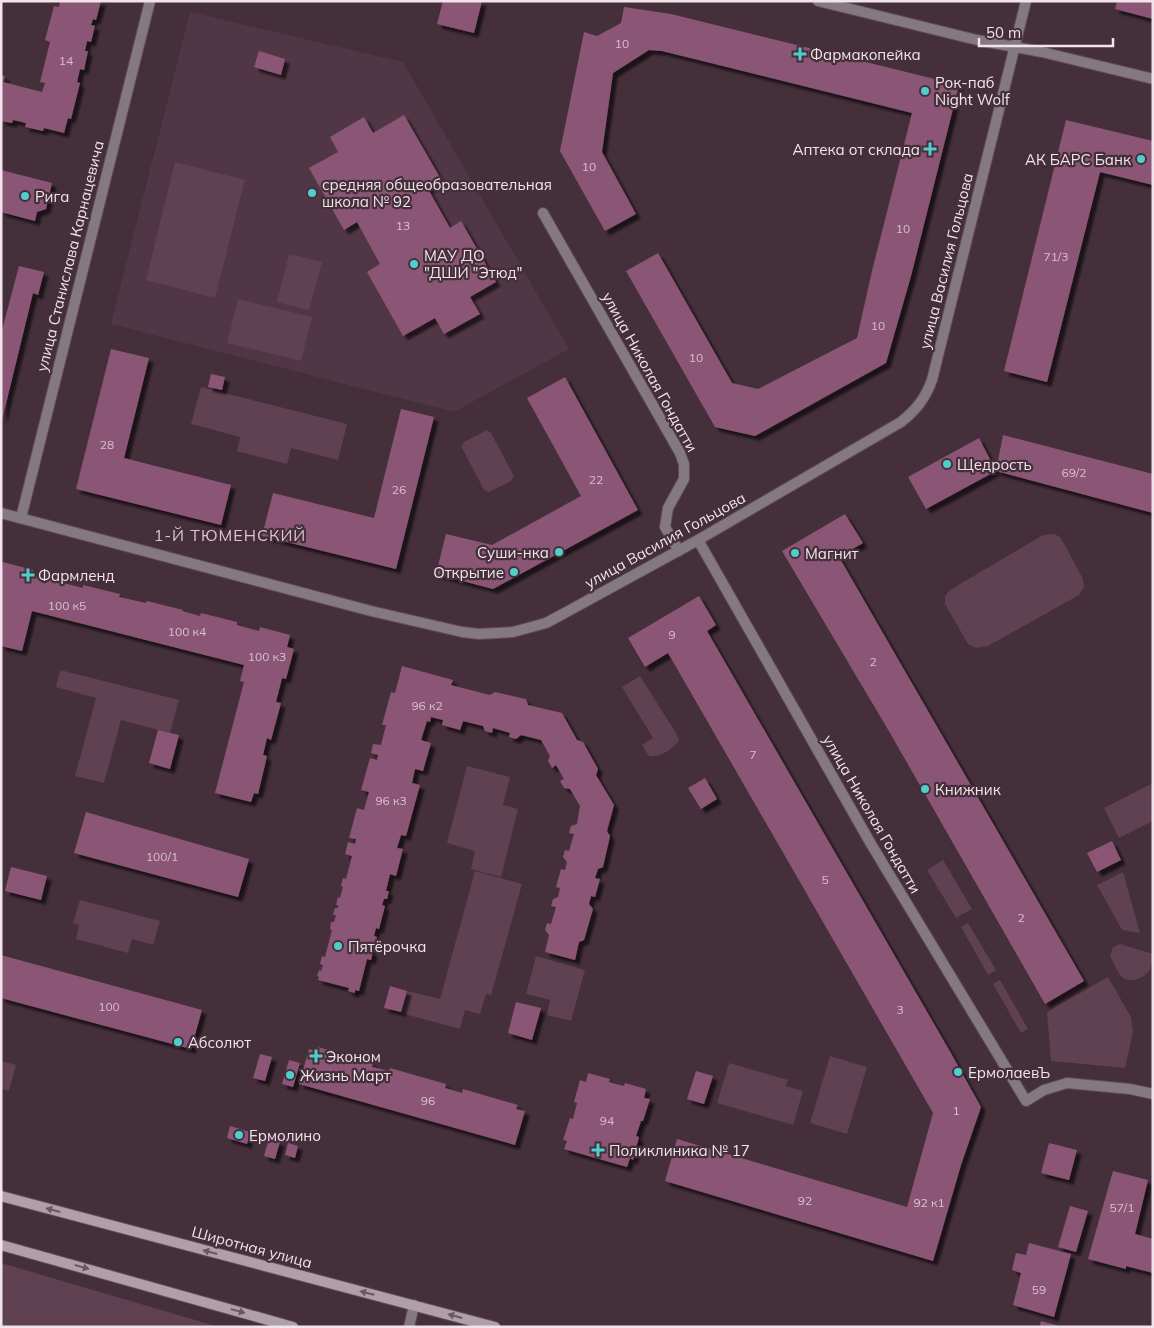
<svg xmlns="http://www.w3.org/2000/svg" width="1154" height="1328" font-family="Mulish,sans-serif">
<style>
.built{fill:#513645}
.green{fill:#5f4151}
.building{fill:#8b5774;filter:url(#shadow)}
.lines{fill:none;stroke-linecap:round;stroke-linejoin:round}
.minor-casing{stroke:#604c56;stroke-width:12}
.secondary-casing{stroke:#604c56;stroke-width:12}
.minor{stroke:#84797f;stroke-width:10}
.secondary{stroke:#b09fa8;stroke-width:10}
.oneway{fill:#6a5660}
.poi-dot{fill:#52cdcd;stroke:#442f3a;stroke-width:2}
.labels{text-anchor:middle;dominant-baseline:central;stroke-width:4.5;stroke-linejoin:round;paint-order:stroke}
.number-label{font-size:12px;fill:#d8c1cd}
.poi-label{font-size:15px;fill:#f2e4eb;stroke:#442f3a;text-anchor:start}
.street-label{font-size:15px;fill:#f2e4eb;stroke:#442f3a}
.neighbourhood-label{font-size:16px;letter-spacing:1px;fill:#dec3d1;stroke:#442f3a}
</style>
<defs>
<filter id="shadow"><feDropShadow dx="4.5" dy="4.5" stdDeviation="1" flood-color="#0009"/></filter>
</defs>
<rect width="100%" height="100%" fill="#442f3a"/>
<path class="built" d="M190 12 403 62 569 349 454 412 111 324Z"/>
<path class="green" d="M175 162 245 180 215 298 146 280Z
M289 254 322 262 309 310 277 302Z
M238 299 312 317 301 361 227 343Z
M201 387 347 424 338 460 291 448 287 464 237 451 240 437 191 424Z
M487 430 491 433 514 476 511 481 489 492 484 490 461 446 464 442Z
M1055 534 1061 538 1083 579 1084 587 1079 595 988 646 976 648 968 644 945 604V596L950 590 1043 535Z
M60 670 179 700 170 733 121 720 104 783 75 776 96 698 56 687Z
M640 676 676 733 679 740C674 749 659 758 649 756L642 745 653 738 622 687Z
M467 766 510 777 503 805 518 809 501 877 471 869 475 851 447 843Z
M1153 783V821L1119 838 1104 808Z
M943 860 972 909 956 918 927 870Z
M475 871 522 884 491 995 486 994 480 1014 465 1010 460 1029 401 1013 407 991 440 999Z
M1123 872 1140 933 1122 930 1097 885Z
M80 900 160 921 153 945 132 939 128 953 76 939 79 925 73 923Z
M968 923 996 970 988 975 961 927Z
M1120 944 1153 954C1152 958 1152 965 1150 969 1146 978 1130 984 1122 977 1117 972 1114 963 1110 956L1113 947Z
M536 956 585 970 571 1021 547 1015 550 1000 526 994Z
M1108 977 1131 1017 1133 1032 1125 1068 1051 1061 1047 1012Z
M1000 980 1028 1029 1021 1033 993 984Z
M830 1056 867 1067 847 1134 810 1123Z
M1 1061 16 1065 9 1091 1 1089Z
M729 1063 788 1080 786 1086 803 1091 793 1125 717 1103Z
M1 1263 219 1327H1Z"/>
<path class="building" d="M60 1H101L96 20 93 19 91 25 95 26 91 42 87 41 85 51H88L84 70 80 69 77 82 80 83 71 119 68 118 64 133 44 128 43 131 25 127 26 123 13 120 12 123 1 121V75L5 76 3 82 42 92 45 83 40 82 50 42 45 40 54 6 59 7Z
M443 1H482L474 33 437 24Z
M1117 1H1153V19L1115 9Z
M624 7 671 14 959 85 911 276 886 363 755 436 715 427 626 271 658 253 732 383 758 389 857 338 872 271 912 113 662 51 649 50 613 73 602 152 636 214 605 231 560 151 584 32 597 36 621 23Z
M259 51 285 59 281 75 254 67Z
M404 115 442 181 428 189 450 228 461 221 496 282 470 297 480 314 444 334 435 318 403 336 367 272 380 264 357 222 344 230 309 168 338 152 330 137 364 117 373 133Z
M1066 120 1153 141V185L1100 172 1047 382 1004 371Z
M1 170 52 183 46 209 37 212 35 221 1 212Z
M19 266 44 272 38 295 33 293 2 420 1 334Z
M111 349 149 358 124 458 231 485 221 525 76 489Z
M211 374 225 377 222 390 208 387Z
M565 377 638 510 493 589 436 574 446 534 492 545 581 496 527 398Z
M401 409 434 417 396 569 262 536 273 493 374 518Z
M1003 435 1153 474V513L996 471 926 509 908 477 979 438 996 471Z
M845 514 863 543 839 557 1084 981 1045 1004 890 733 782 551Z
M3 562 33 570 32 575 83 588V585L120 594 119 597 146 603 147 601 183 610 182 611 200 616 201 613 237 622V625L259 631 260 627 290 635 287 647 294 649 286 679 282 678 276 702 281 703 271 740 267 738 263 755 267 756 258 794 254 793 251 802 215 793 244 682 240 681 244 665 32 611 22 651 1 646V570Z
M699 596 716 625 707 631 952 1055 981 1107 961 1165 933 1261 665 1181 677 1139 907 1207 933 1113 668 653 645 667 628 638Z
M402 666 453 680 451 685 490 695 495 692 526 699 528 705 562 713 577 740 583 742 598 769 596 775 614 805 607 831 610 836 603 867 598 869 595 878 600 879 595 897 591 896 589 904 593 909 584 940 579 942 575 960 545 952 549 935 545 930 547 923 551 924 556 907 551 906 553 899 558 897 560 888 556 887 561 869 565 870 567 862 563 857 565 850 569 851 574 834 569 833 571 826 577 824 580 806 570 789 564 788 560 781 564 779 556 765 552 768 548 761 550 756 541 740 521 735 516 739 509 737 510 733 493 728 492 733 485 731 483 726 463 721 460 730 442 725 443 720 431 717 430 722 427 721 421 740 431 743 423 771 415 769 412 783 420 785 406 836 401 835 397 848 403 849 396 876 390 874 386 891H389L387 899H384L382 905 385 906 379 929 376 928 374 936 377 937 375 945 371 944 370 951 373 952 371 960 367 959 359 991 355 990V993L348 991 349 988 318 980 319 977 317 976 319 970 321 971 323 965 320 964 322 956 325 957 332 930 330 929 331 922H334L336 915H333L335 908H338V905H336L338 897 340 898 343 887 341 886 343 878 346 879 352 856 345 854 348 842 355 844 356 839 349 838 357 808 364 810 369 792 361 790 370 758 377 760 378 755 371 753 373 744 381 745 386 725H382L391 692 395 693Z
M158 730 179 735 170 769 149 763Z
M705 778 717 799 701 809 688 788Z
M86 812 249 859 238 897 74 853Z
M1112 841 1121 860 1097 872 1087 853Z
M11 867 47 876 41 900 5 891Z
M1 955 202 1010 191 1049 1 998Z
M390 986 407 991 401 1012 384 1008Z
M516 1002 541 1008 532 1040 508 1033Z
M318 1047 373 1063 372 1067 389 1071 390 1068 446 1084 445 1088 462 1093 463 1089 518 1105 516 1109 525 1111 515 1145 299 1084 309 1049 317 1051Z
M260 1054 272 1057 265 1081 253 1078Z
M289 1060 300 1063 293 1087 282 1084Z
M696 1071 713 1076 704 1104 687 1099Z
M588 1073 610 1079 609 1082 616 1084 624 1086 625 1083 646 1089 644 1098 650 1099 643 1121H641L636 1136 639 1137 633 1160 630 1158 627 1167 564 1149 567 1141 563 1140 570 1118 573 1119 577 1103 574 1102 580 1080 586 1082Z
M230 1126 250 1132 247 1144 227 1138Z
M269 1138 280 1142 275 1159 264 1156Z
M288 1143 298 1146 295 1158 285 1155Z
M1049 1143 1077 1150 1069 1180 1041 1173Z
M1113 1171 1148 1180 1135 1234 1153 1239V1273L1126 1266V1269L1088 1259Z
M1070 1206 1088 1211 1076 1252 1058 1247Z
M1029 1243 1071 1254 1054 1317 1013 1305 1021 1273 1012 1270 1016 1253 1026 1255Z
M1041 1321 1059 1326V1327H1039Z"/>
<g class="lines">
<defs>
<path id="minor" d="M818 1 977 40 1042 52 1153 79
M543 213 680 453 684 464V479L668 508 665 527 679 551
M1 513 371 611 462 632 479 634 513 632 546 623 561 615 698 540 901 422C916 410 925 399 932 380L1026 1
M21 518 150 1
M698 540 871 844 1026 1101 1044 1090 1067 1083 1130 1089 1153 1094
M409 1327 414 1305"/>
<path id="secondary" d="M1 1196 495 1327
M1 1245 293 1327"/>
</defs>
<use href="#minor" class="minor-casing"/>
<use href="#secondary" class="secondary-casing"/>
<use href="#minor" class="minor"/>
<use href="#secondary" class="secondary"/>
</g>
<defs><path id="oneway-solid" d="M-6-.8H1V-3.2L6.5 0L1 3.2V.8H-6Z" transform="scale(1.25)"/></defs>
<g class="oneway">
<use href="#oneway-solid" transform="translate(53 1210) rotate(-165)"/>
<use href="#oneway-solid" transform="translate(210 1252) rotate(-165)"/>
<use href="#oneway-solid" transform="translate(82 1267) rotate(16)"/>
<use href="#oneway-solid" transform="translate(367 1293) rotate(-166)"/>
<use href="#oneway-solid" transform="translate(238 1311) rotate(16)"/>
<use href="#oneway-solid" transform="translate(455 1316) rotate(-165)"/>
</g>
<g class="poi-dot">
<path d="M797.5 46.5h5v5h5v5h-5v5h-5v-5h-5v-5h5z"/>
<circle cx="925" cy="91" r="5"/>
<path d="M927.5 141.5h5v5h5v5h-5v5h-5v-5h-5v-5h5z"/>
<circle cx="1141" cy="159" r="5"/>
<circle cx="312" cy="193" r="5"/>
<circle cx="25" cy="196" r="5"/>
<circle cx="414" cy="264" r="5"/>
<circle cx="947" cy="464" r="5"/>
<circle cx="559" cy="552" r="5"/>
<circle cx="795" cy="553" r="5"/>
<circle cx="514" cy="572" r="5"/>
<path d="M25.5 567.5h5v5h5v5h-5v5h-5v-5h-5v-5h5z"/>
<circle cx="925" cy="789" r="5"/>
<circle cx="338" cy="946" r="5"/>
<circle cx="178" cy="1042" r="5"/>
<path d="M313.5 1048.5h5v5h5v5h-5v5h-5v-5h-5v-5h5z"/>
<circle cx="958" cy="1072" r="5"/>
<circle cx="290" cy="1075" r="5"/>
<circle cx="239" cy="1135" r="5"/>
<path d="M595.5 1142.5h5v5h5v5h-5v5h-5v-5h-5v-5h5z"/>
</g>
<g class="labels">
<g class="number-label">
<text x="622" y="43">10</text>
<text x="66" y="60">14</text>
<text x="589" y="166">10</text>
<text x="403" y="225">13</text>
<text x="903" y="228">10</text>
<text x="1056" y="256">71/3</text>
<text x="878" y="325">10</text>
<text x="696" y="357">10</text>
<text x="107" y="444">28</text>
<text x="1074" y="472">69/2</text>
<text x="596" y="479">22</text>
<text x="399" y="489">26</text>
<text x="67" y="605">100 к5</text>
<text x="187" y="631">100 к4</text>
<text x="672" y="634">9</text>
<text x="267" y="656">100 к3</text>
<text x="873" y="661">2</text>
<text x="427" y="705">96 к2</text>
<text x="753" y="754">7</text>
<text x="391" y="800">96 к3</text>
<text x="162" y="856">100/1</text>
<text x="825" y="879">5</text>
<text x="1021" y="917">2</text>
<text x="109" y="1006">100</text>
<text x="900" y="1009">3</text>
<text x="428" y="1100">96</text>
<text x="956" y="1110">1</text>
<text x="607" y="1120">94</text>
<text x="805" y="1200">92</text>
<text x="929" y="1202">92 к1</text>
<text x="1122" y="1207">57/1</text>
<text x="1039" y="1289">59</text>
</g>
<g class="poi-label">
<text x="810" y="54">Фармакопейка</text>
<text x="935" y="82">Рок-паб<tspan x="935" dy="17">Night Wolf</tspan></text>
<text x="920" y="149" text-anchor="end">Аптека от склада</text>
<text x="1131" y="159" text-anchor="end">АК БАРС Банк</text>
<text x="322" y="184">средняя общеобразовательная<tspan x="322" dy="17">школа № 92</tspan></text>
<text x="35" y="196">Рига</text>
<text x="424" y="255">МАУ ДО<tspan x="424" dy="17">"ДШИ "Этюд"</tspan></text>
<text x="957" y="464">Щедрость</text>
<text x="549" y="552" text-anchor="end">Суши-нка</text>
<text x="805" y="553">Магнит</text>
<text x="504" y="572" text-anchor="end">Открытие</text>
<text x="38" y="575">Фармленд</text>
<text x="935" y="789">Книжник</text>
<text x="348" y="946">Пятёрочка</text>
<text x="188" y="1042">Абсолют</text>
<text x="326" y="1056">Эконом</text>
<text x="968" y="1072">ЕрмолаевЪ</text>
<text x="300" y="1075">Жизнь Март</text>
<text x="249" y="1135">Ермолино</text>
<text x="609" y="1150">Поликлиника № 17</text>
</g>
<g class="street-label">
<text transform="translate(70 256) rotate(-76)">улица Станислава Карнацевича</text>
<text transform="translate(946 261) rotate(-76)">улица Василия Гольцова</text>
<text transform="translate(650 372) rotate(61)">улица Николая Гондатти</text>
<text transform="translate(665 540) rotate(-29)">улица Василия Гольцова</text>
<text transform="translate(872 814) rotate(60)">улица Николая Гондатти</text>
<text transform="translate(252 1247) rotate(15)">Широтная улица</text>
</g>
<g class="neighbourhood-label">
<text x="230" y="535">1-Й ТЮМЕНСКИЙ</text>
</g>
</g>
<rect width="1154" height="1328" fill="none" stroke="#f2e4eb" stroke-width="5"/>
<path d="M979 38v8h134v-8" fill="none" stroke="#f2e4eb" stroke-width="2.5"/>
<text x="986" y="38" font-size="15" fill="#f2e4eb" stroke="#442f3a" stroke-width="4" paint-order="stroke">50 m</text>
</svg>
